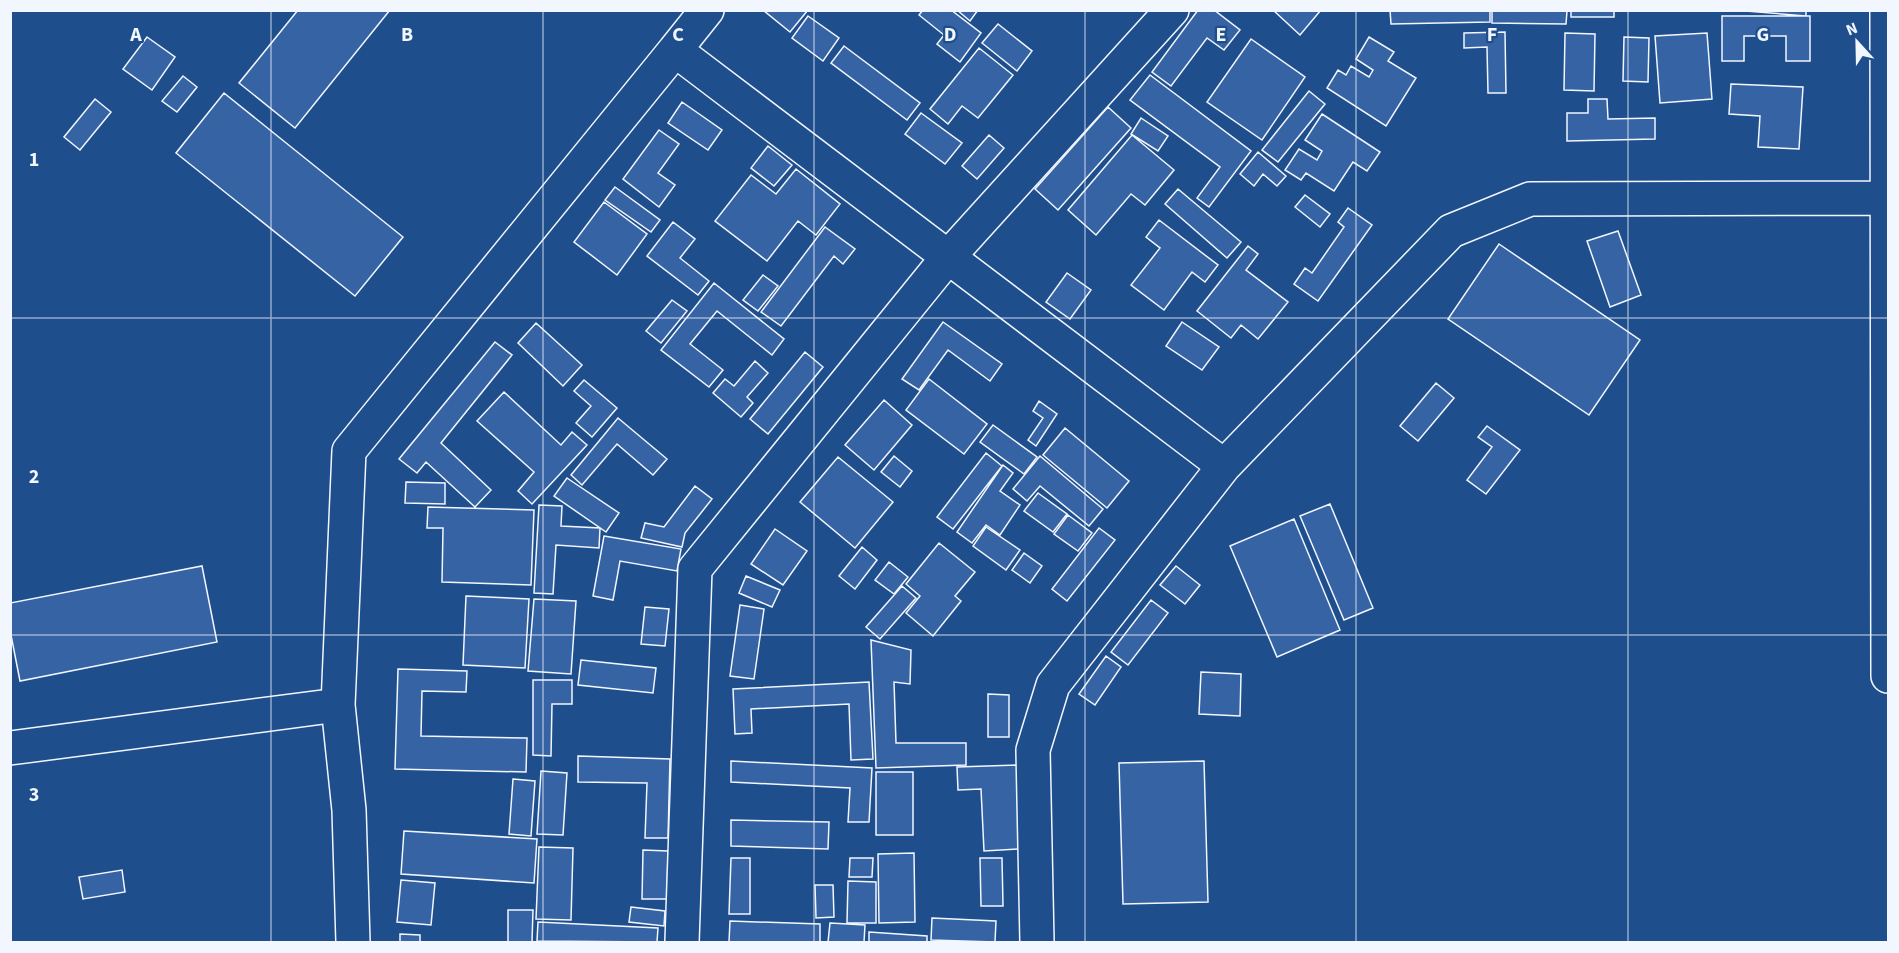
<svg xmlns="http://www.w3.org/2000/svg" width="1899" height="953" font-family="'Source Sans 3',sans-serif">
<style>
.building{fill:#3563a3;stroke:#f2f6ff;stroke-width:1.5}
.lines{fill:none;stroke-linecap:round;stroke-linejoin:round}
.street-casing{stroke:#f2f6ff;stroke-width:36}
.street{stroke:#1f4e8c;stroke-width:33}
.grid{fill:none;stroke:#f2f6ff;stroke-width:1.5;stroke-opacity:0.55}
.grid-label{font-size:20px;text-anchor:middle;font-weight:bold;fill:#f2f6ff;stroke:#1f4e8c;stroke-width:4.5;stroke-linejoin:round;paint-order:stroke}
</style>
<rect width="100%" height="100%" fill="#1f4e8c"/>
<path class="building" d="M298 10H390L295 128 239 83Z
M763 10H808L790 32Z
M923 10H951L981 33 960 62 937 44 944 35 919 15Z
M957 10H978L970 21Z
M1198 10H1214L1240 30 1224 50 1207 38 1171 86 1152 72Z
M1273 10H1321L1300 35Z
M1390 10H1490V22L1391 24Z
M1492 10 1567 11 1566 24 1492 23Z
M1571 10H1614V17H1571Z
M1733 10H1806V16Z
M808 16 839 38 823 61 792 38Z
M1722 16H1810V61H1786V36H1744V61H1722Z
M998 24 1032 51 1017 71 982 43Z
M1505 32 1506 93H1488L1487 47 1464 48V33Z
M1565 33 1595 34 1594 91 1564 90Z
M1707 33 1712 99 1660 103 1655 36Z
M147 37 175 57 152 90 123 69Z
M1369 37 1394 52 1388 61 1416 78 1386 126 1327 88 1338 70 1346 75 1351 66 1369 77 1373 70 1356 59Z
M1624 37 1649 38 1648 82 1623 81Z
M1251 39 1305 77 1262 140 1207 102Z
M844 46 920 103 907 120 831 63Z
M979 48 1013 75 978 118 962 106 948 124 930 109Z
M1150 75 1251 151 1209 207 1197 198 1220 167 1130 100Z
M183 76 197 87 177 112 162 101Z
M1731 84 1803 87 1799 149 1758 147 1760 116 1729 114Z
M1309 91 1325 104 1278 162 1262 150Z
M224 93 403 237 355 296 176 153Z
M95 99 111 112 80 150 64 137Z
M1588 99H1607L1608 119 1655 118V139L1567 141V113H1588Z
M682 102 722 130 708 150 668 123Z
M1108 107 1131 128 1058 210 1035 189Z
M921 113 962 143 945 164 905 134Z
M1322 114 1380 152 1367 171 1353 162 1334 191 1306 173 1301 180 1285 170 1299 149 1317 160 1322 151 1305 140Z
M1141 118 1168 136 1158 151 1131 134Z
M659 130 679 144 658 173 675 185 659 207 623 179Z
M989 135 1004 148 977 179 962 166Z
M1132 135 1174 170 1145 205 1131 194 1096 235 1068 210Z
M768 146 792 165 774 186 751 168Z
M1258 152 1286 176 1277 186 1263 174 1254 186 1240 174Z
M796 169 840 204 816 235 798 221 767 261 715 221 751 175 776 194Z
M615 187 660 220 651 232 605 200Z
M1178 189 1241 242 1227 258 1165 204Z
M1305 195 1330 214 1320 227 1295 207Z
M604 202 647 234 617 275 574 242Z
M1348 208 1372 225 1318 301 1294 284 1305 268 1312 273 1344 227 1338 222Z
M1159 220 1218 265 1205 282 1192 272 1164 310 1131 285 1160 248 1146 237Z
M673 222 695 239 680 258 709 281 698 295 647 256Z
M825 227 855 249 843 264 834 256 781 326 761 312Z
M1618 231 1641 295 1610 307 1587 241Z
M1499 244 1640 340 1589 415 1448 319Z
M1248 246 1258 254 1246 270 1288 302 1258 339 1241 325 1231 338 1197 311Z
M1067 273 1091 290 1070 319 1046 302Z
M763 275 778 286 758 311 743 300Z
M714 283 784 339 772 355 717 311 690 344 723 370 709 387 661 350Z
M672 300 687 311 661 343 646 331Z
M943 322 1002 364 990 381 948 350 919 390 902 379Z
M1182 322 1219 347 1202 370 1166 346Z
M536 323 582 365 563 386 518 343Z
M495 342 512 355 441 443 491 490 475 507 426 462 417 473 399 459Z
M805 352 823 367 768 434 750 419Z
M755 361 768 373 747 397 753 403 741 417 713 393 725 379 734 386Z
M929 379 987 424 964 454 906 410Z
M584 380 617 408 592 437 576 423 591 406 574 391Z
M1436 383 1454 398 1418 441 1400 426Z
M504 392 561 445 572 432 587 445 532 504 518 491 534 472 477 421Z
M884 400 912 425 874 470 845 445Z
M1039 401 1057 414 1036 446 1028 440 1043 418 1033 411Z
M618 418 667 459 653 475 617 444 582 485 571 475Z
M993 425 1037 457 1024 474 980 442Z
M1487 426 1520 450 1486 494 1467 480 1492 447 1478 437Z
M1065 428 1129 481 1107 508 1043 455Z
M986 453 1002 466 953 529 937 517Z
M894 456 912 471 900 487 881 472Z
M1040 456 1103 509 1089 526 1040 486 1027 501 1013 489Z
M838 457 893 502 855 548 800 502Z
M1003 465 1013 473 1000 491 1020 505 1000 535 986 525 972 543 957 532Z
M567 478 619 513 606 532 554 496Z
M406 482 445 483V504L405 503Z
M695 486 712 499 685 533 682 547 641 538 645 523 664 527Z
M1038 493 1067 514 1053 532 1024 511Z
M1330 504 1373 608 1344 620 1300 516Z
M539 505 562 506 561 526 600 528 599 548 556 545 553 594 534 593Z
M428 507 534 510 531 585 442 582 443 528H427Z
M1068 515 1092 533 1078 551 1054 534Z
M1294 519 1340 630 1277 657 1230 546Z
M986 527 1020 550 1006 570 973 546Z
M1099 528 1115 540 1067 601 1052 589Z
M775 529 807 551 783 585 751 564Z
M604 536 681 549 677 571 620 561 613 600 593 596Z
M939 543 975 572 955 596 961 601 933 636 906 613 920 596 906 584Z
M862 547 877 560 855 589 839 576Z
M1024 553 1042 566 1030 583 1012 570Z
M889 562 908 577 894 594 875 580Z
M202 566 217 642 20 681 10 630V603Z
M1176 566 1200 585 1185 604 1160 585Z
M746 576 780 590 772 607 739 593Z
M902 586 916 598 880 639 866 627Z
M466 596 529 599 525 668 463 665Z
M534 599 576 601 571 674 528 671Z
M1151 600 1168 613 1128 665 1111 652Z
M740 605 764 609 754 679 730 676Z
M645 607 669 609 665 646 641 644Z
M871 640 911 650 910 684 894 682 896 743H966V765L876 768Z
M1106 656 1121 667 1095 705 1079 694Z
M581 660 656 668 653 693 578 685Z
M398 669 467 671 466 692 422 691 421 736 527 738 526 772 395 769Z
M1201 672 1241 674 1240 716 1199 714Z
M533 680H572V704H552L551 756 533 755Z
M869 682 873 759 851 760 849 704 751 709 752 733 735 734 733 689Z
M988 694 1009 695V737H988Z
M578 756 670 759 668 838H645L647 783 578 782Z
M731 761 872 768 869 822H848L850 788 731 782Z
M1204 761 1208 902 1123 904 1119 763Z
M1017 765 1020 849 984 851 981 789 958 790 957 767Z
M541 771 567 773 563 835 537 834Z
M876 772H913V835H876Z
M513 779 535 781 531 836 509 834Z
M731 820 829 822 828 849 731 846Z
M404 831 537 839 534 883 401 874Z
M539 847 573 848 571 920 536 919Z
M643 850 668 851 667 899H642Z
M914 853 915 922 879 923 878 854Z
M731 858H750V914H729Z
M850 858H873L872 877H849Z
M980 858H1002L1003 906H981Z
M122 870 125 892 83 899 79 877Z
M401 880 435 883 431 925 397 922Z
M848 881 876 882V923H847Z
M815 885H833L834 917 816 918Z
M631 907 665 911 664 926 629 922Z
M508 910H533L532 942H508Z
M932 918 996 921 995 942 931 940Z
M730 921 820 924V942H729Z
M538 922 658 928 657 942 537 941Z
M830 923 865 925 864 942H828Z
M869 932 927 936V942H869Z
M400 934 420 935V942H400Z"/>
<g class="lines">
<defs>
<path id="street" d="M707 10 675 50 1224 466 1053 685 1033 750 1037 942
M1887 10 1888 676
M1224 466 1451 231 1530 199 1888 198
M10 748 338 705
M353 942 349 810 338 705 349 451 675 50
M682 942 695 569 948 257 1172 10"/>
</defs>
<use href="#street" class="street-casing"/>
<use href="#street" class="street"/>
</g>
<path class="grid" d="M271 10V942M543 10V942M814 10V942M1085 10V942M1356 10V942M1628 10V942M10 318H1888M10 635H1888"/>
<g class="grid-label">
<text x="136" y="41">A</text>
<text x="407" y="41">B</text>
<text x="678" y="41">C</text>
<text x="950" y="41">D</text>
<text x="1221" y="41">E</text>
<text x="1492" y="41">F</text>
<text x="1763" y="41">G</text>
<text x="34" y="166">1</text>
<text x="34" y="483">2</text>
<text x="34" y="801">3</text>
</g>
<rect width="1899" height="953" fill="none" stroke="#f2f6ff" stroke-width="24"/>
<g transform="translate(1857 42) rotate(338)" stroke="#1f4e8c" stroke-width="4.5" paint-order="stroke">
<path d="M0-4.5L10 22L0 15L-10 22Z" fill="#f2f6ff"/>
<text y="-9" font-size="16" font-weight="bold" text-anchor="middle" fill="#f2f6ff">N</text>
</g>
</svg>
